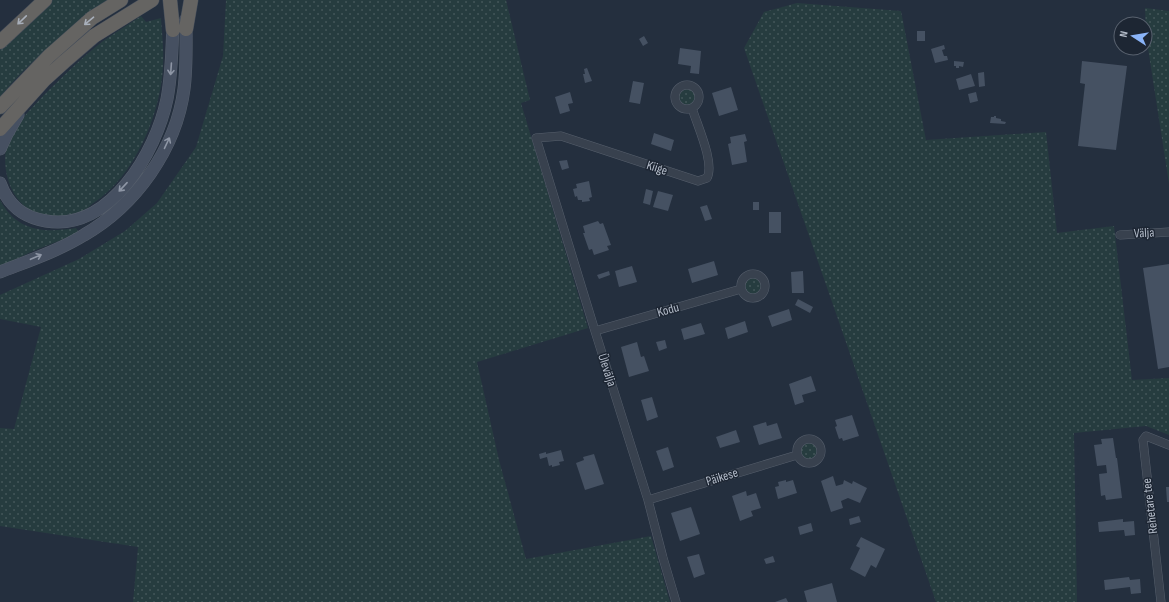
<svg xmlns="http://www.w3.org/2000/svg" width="1169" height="602" font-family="'Sofia Sans Condensed',sans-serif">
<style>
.grass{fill:url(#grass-dots)}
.building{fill:#455162}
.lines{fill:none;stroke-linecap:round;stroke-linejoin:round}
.minor-casing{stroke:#565f6c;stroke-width:9}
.secondary-casing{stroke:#565f6c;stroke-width:13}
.trunk-casing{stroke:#434c59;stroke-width:15}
.minor{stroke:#38414e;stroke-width:8}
.secondary{stroke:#465061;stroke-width:12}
.trunk{stroke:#656462;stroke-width:14}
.oneway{stroke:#a8afba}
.oneway2{stroke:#8e96a5}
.labels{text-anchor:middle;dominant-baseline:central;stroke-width:3;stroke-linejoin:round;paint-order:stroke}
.street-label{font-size:13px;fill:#b4bcc9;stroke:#1d2633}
</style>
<defs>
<pattern id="grass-dots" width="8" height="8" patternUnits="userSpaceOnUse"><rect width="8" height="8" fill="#263c3f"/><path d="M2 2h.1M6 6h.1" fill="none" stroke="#435659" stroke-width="1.8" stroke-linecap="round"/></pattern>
</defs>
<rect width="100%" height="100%" fill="#242f3e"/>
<path class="grass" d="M53 0H109C71 30 30 59 0 97V50L31 18Z
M226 0H506L530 100 521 103 588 328 477 362 499 460 526 559 651 536 670 602H133L138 547 0 526V428L14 429 41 327 0 319V295L79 259 125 231 157 203 196 147 223 56Z
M797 3 901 11 926 140 1046 132 1057 233 1114 226 1132 380 1169 378V435L1146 426 1074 433 1077 602H936L744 48 764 12Z
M1145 8 1169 11V184L1146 35Z
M141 16 146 22 161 18C162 34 164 50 163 66 161 114 134 178 92 204 89 207 86 209 82 211 71 214 55 219 43 216 13 208 0 173 7 144 14 125 30 110 43 96 62 77 82 57 103 41 116 32 129 24 141 16Z
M679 97a8 8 0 1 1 16 0a8 8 0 1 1-16 0Z
M0 200C17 232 45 233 76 228L79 233 33 251 0 267Z
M745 286a8 8 0 1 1 16 0a8 8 0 1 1-16 0Z
M801 451a8 8 0 1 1 16 0a8 8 0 1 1-16 0Z"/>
<path class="building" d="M917 31H925V41H917Z
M644 36 648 43 643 46 639 39Z
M944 45 945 49 942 50 944 56H947L948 60 935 63 931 49Z
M680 48 701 51 699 74 690 73 691 66 678 64Z
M954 61 964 62 963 67 959 66V68H956V66H954Z
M1082 61 1127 66 1116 150 1078 146 1085 84 1080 83Z
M587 68 592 81 585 83 583 74H585L584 69Z
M984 72 985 86 979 87 978 73Z
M971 74 975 86 959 90 956 79Z
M633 81 644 83 640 104 629 102Z
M731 87 738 110 719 116 712 93Z
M570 92 573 103 568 104 570 111 560 114 555 97Z
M976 92 978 101 970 103 968 94Z
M994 116H996V118L1001 119V121L1006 122 1005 124 990 123 991 117H994Z
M654 133 674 140 671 151 651 144Z
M745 134 747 141 744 142 747 162 732 165 728 144 731 143 730 137Z
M567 160 569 168 562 170 559 161Z
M589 181 592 197 589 198 590 201 582 202V200H578L577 196 575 197 573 189 577 188 576 184Z
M646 189 653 191 650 205 643 203Z
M658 191 673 195 668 211 653 207Z
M753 202H759V210H753Z
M707 205 712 219 705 221 700 207Z
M769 212H781V233H769Z
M598 221 600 224 603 223 611 245 607 246 609 250 594 255 592 249 589 250 583 233H585L583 226Z
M714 261 718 275 692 283 688 269Z
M1169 264V367L1158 369 1143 268Z
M632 266 637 282 619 287 615 271Z
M609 271 610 275 599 279 597 275Z
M803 271 804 293H792L791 272Z
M798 299 813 307 810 313 795 305Z
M789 309 792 320 772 327 768 316Z
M745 321 748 332 728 339 725 328Z
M701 323 705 334 684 340 681 329Z
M665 340 667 348 659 351 656 342Z
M637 342 641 357 644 356 649 371 629 377 621 347Z
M811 376 816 391 802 395 804 402 795 405 789 384Z
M652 397 658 417 647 421 641 400Z
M852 415 859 436 843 441 842 438 839 439 835 427 837 426 835 420Z
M766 422 767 426 777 423 782 438 759 445 753 426Z
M736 430 740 442 720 448 716 437Z
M1113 438 1116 458H1117L1122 498 1106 500 1105 495 1101 496 1099 474 1107 473 1106 465 1097 466 1094 445 1102 444 1101 439Z
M668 447 674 467 663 471 656 451Z
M561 450 564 461 559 462 560 465 552 467V465L549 466 547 457 540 459 539 454 546 452V454Z
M594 454 604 484 585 490 576 463 584 460 583 457Z
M833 476 836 486 843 484 844 480 852 484 853 481 867 488 860 503 848 498 841 501 843 508 831 512 821 481Z
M786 480V482L793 480 797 493 778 499 775 487 779 486 778 482Z
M1166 487H1169V502H1167Z
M746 491 747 496 756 493 761 508 751 511 753 516 740 521 732 496Z
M691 507 700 534 680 541 671 513Z
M859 516 861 522 850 525 849 519Z
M1123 519V522L1134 521 1135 535 1125 536 1124 530 1099 532 1098 522Z
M811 523 813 531 800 535 798 527Z
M861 537 885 549 876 568 871 565 865 577 850 569 860 548 856 546Z
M699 554 705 574 694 578 687 557Z
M773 556 775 562 766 564 764 559Z
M1129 577 1130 580 1140 579 1141 593 1131 594 1130 587 1105 590 1104 580Z
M832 583 837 602H807L804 591Z
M786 598 788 602H775Z"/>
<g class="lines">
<defs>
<path id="minor" d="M675 97a12 12 0 1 1 24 0a12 12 0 1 1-24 0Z
M1120 235 1169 232
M741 286a12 12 0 1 1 24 0a12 12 0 1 1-24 0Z
M595 331 741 289
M797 451a12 12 0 1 1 24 0a12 12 0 1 1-24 0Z
M648 500 797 455
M676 602 663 558 648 500 595 331 536 138 561 136 698 181 707 178C715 163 697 125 692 108
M1161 602 1143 440 1146 436 1169 445"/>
<path id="secondary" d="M0 149 7 134 18 115
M0 183C8 205 22 217 46 221 110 232 156 152 167 99 172 73 172 47 173 21
M0 272C28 261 58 251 84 235 136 205 176 149 184 89 187 66 186 42 186 19"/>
<path id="trunk" d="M170 0 173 30
M186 29 191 0
M0 42 45 0
M0 107 49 56 92 18 121 0
M0 129 44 80 65 61 94 36 152 0"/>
</defs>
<use href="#minor" class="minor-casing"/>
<use href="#secondary" class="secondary-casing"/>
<use href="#trunk" class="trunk-casing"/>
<use href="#minor" class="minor"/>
<use href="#secondary" class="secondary"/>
<use href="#trunk" class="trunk"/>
</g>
<defs><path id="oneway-shaft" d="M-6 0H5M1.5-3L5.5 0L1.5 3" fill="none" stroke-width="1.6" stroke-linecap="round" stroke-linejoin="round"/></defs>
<g class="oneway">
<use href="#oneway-shaft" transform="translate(22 20) rotate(136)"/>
<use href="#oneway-shaft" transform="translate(89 21) rotate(140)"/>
</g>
<g class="oneway2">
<use href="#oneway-shaft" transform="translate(171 69) rotate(94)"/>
<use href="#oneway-shaft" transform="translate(167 143) rotate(-65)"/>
<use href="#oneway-shaft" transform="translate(123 187) rotate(133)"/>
<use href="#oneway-shaft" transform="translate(36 257) rotate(-23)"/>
</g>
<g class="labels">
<g class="street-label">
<text transform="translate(657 168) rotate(18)">Kiige</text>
<text transform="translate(1144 233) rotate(-3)">Välja</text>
<text transform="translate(668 310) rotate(-16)">Kodu</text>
<text transform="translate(607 370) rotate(72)">Ülevälja</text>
<text transform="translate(722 477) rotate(-17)">Päikese</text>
<text transform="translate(1150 506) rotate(-97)">Rehetare tee</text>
</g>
</g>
<g transform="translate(1133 36) rotate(282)"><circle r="19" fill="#1d2633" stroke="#59626f"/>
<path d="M0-3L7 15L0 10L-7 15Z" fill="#8ab4f8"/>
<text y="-6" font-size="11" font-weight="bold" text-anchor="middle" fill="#b4bcc9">N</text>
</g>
</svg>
